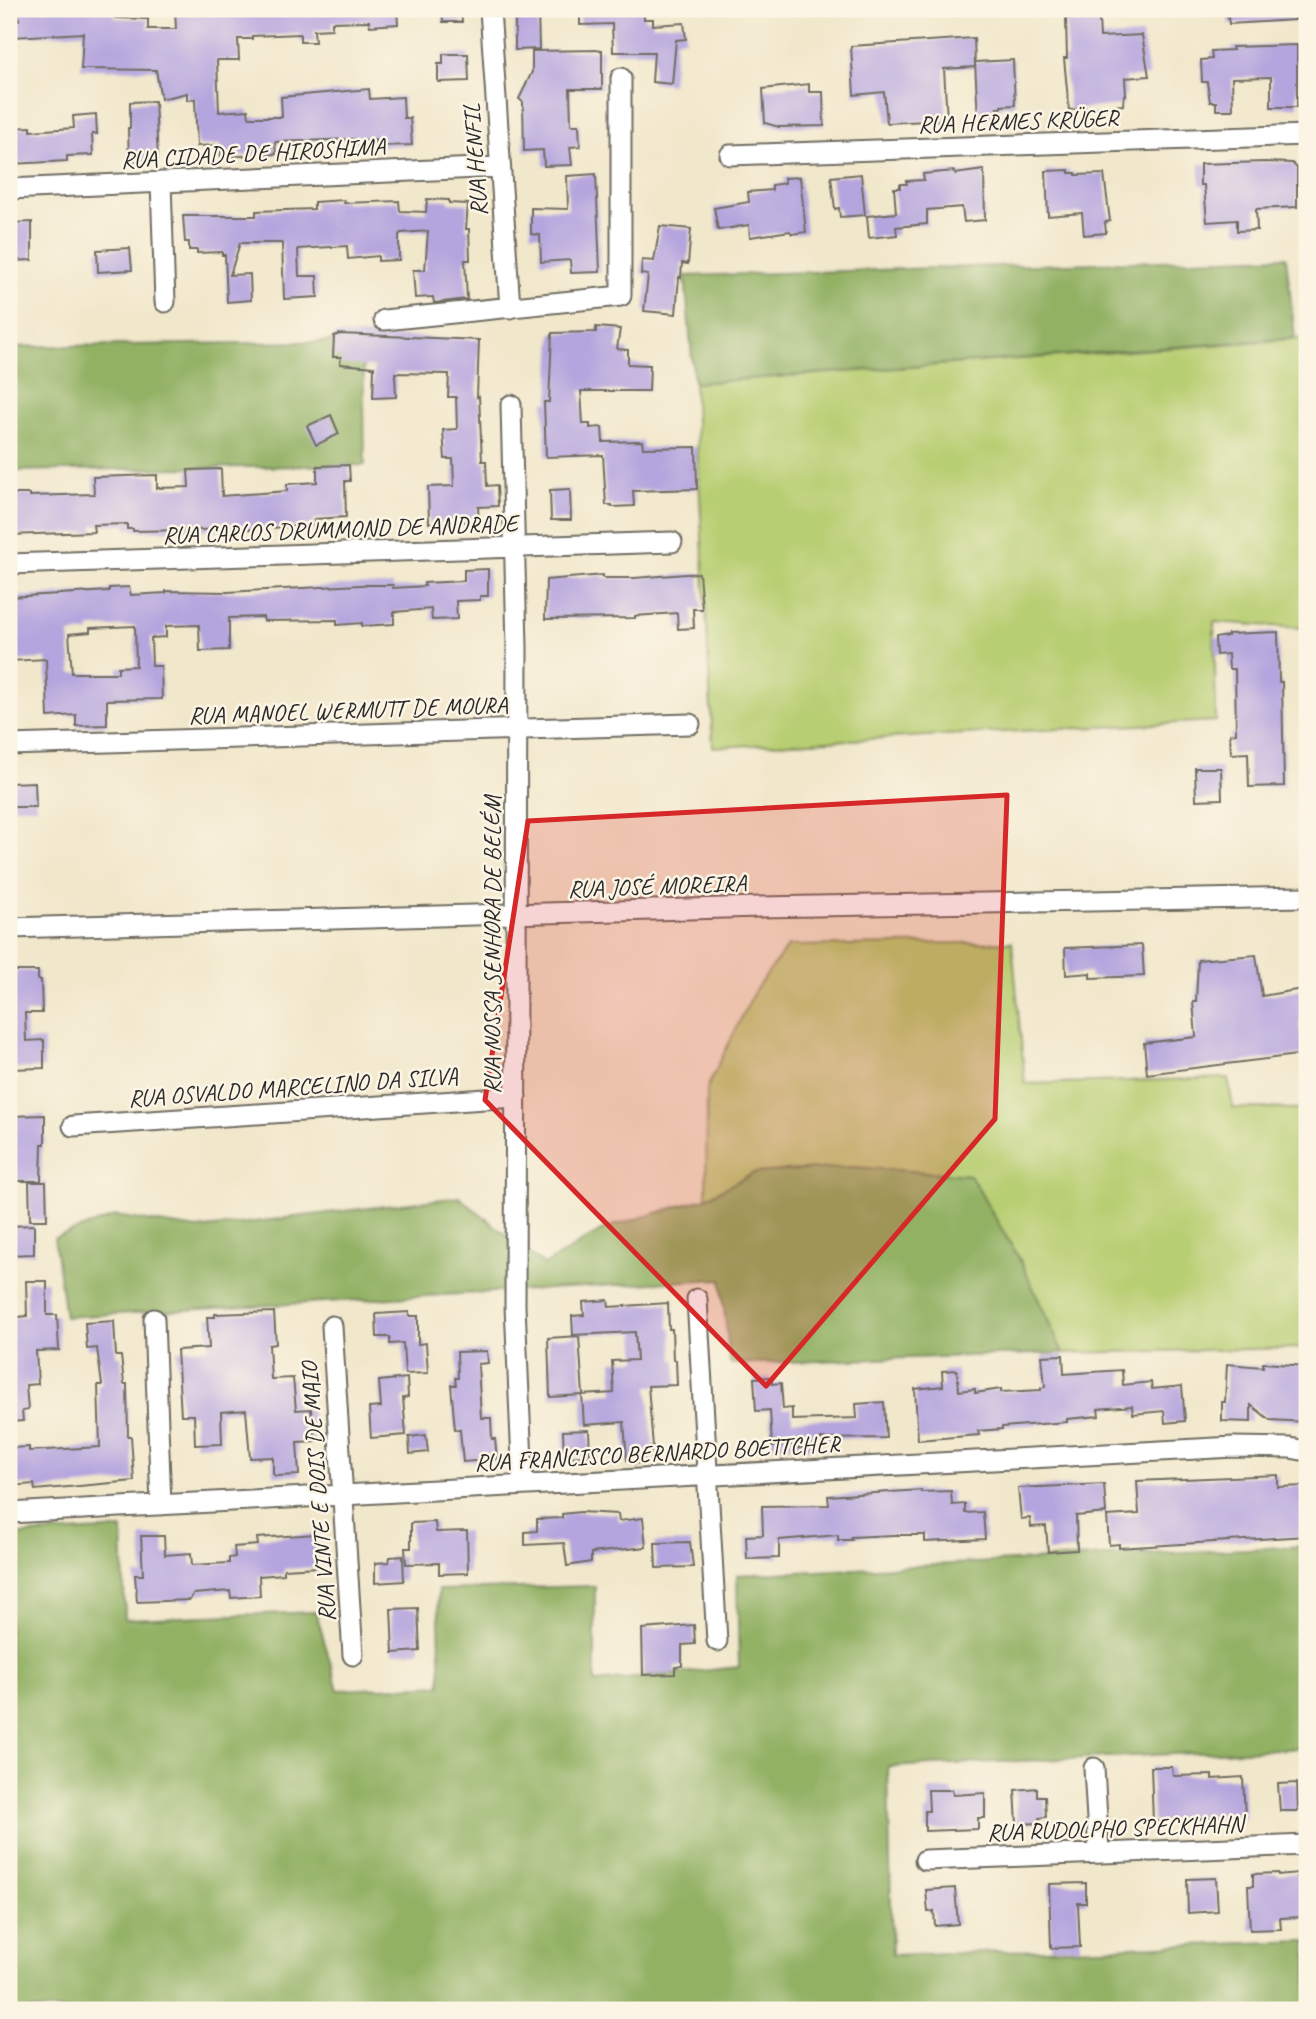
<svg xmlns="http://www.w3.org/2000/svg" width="1316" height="2019" font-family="Caveat,sans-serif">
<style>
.green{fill:#b8ce72;stroke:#727c4e;stroke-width:2}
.forest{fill:#92b164;stroke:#5e6e48;stroke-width:2}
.building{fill:#b5a5de;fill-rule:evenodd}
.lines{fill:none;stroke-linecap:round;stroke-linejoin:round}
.street-casing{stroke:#706d63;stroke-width:23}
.street{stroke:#fff;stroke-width:19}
.marked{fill:#d62828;fill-opacity:0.2;stroke:#d62828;stroke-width:5;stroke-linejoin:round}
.labels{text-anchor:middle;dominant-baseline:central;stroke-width:5;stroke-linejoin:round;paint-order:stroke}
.street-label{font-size:24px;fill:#2b2b2b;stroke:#fcf5e5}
</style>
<rect width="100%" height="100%" fill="#fcf5e5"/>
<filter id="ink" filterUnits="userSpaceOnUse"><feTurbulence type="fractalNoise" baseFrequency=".0143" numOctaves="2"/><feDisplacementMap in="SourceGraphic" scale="14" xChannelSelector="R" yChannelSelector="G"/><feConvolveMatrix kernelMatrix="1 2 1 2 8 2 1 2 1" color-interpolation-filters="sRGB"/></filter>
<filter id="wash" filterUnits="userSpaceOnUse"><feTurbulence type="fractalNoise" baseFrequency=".00686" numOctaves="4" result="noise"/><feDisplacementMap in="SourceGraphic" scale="28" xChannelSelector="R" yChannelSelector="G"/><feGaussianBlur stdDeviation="1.57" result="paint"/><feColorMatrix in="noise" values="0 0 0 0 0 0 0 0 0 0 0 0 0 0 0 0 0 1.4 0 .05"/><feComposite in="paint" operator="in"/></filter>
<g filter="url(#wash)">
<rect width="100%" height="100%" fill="#f1e7cb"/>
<path class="green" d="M1307 338V617L1301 628 1214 622 1216 721 713 747 694 383Z
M1012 942 1025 1084 1228 1078 1233 1108 1307 1109V1348L1063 1353 1021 1262 970 1175 851 1167 753 1173 706 1198 707 1088 755 990 788 946Z"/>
<path class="forest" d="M1286 257 1295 338 694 383 685 276Z
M363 341 365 465 9 471V347Z
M851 1167 970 1175 1021 1262 1063 1353 730 1364 721 1279 65 1317 54 1238 116 1216 197 1229 459 1197 544 1265 606 1228 706 1198 753 1173Z
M122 1529 125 1619 316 1612 338 1690 441 1685 438 1590 595 1586V1682L739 1667 737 1575 1307 1546V1748L888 1767 892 1955 1307 1941V2010H9V1535Z"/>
<g id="blocks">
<path class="building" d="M18 9H115V18L148 19V29H176L175 9H397L398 24 370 26 369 21 332 22V29L314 30 315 42H300V34L252 36V39H238L239 60H217L219 112 248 110 249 117H282L281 97 369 89 370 99 403 97 404 118H410L412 145 376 146 375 140 355 142V139L275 142 276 154 221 157 220 145 197 146 195 99 187 100V93L161 99 156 70 81 69 83 33 13 37V20H19Z
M442 9H461L462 22H443Z
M515 9H538L539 49 515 50Z
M580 9H644V19H653V25L684 23 686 39 676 40 672 84 652 82 654 52H613L612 24 580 25Z
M1070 9H1092V17H1099L1100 37 1142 35 1149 76 1125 78 1126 95H1124L1123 105 1069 110 1064 58H1067L1066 18H1070Z
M1227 9H1295V20L1229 24Z
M974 38 975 67 944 69 947 120 887 123 884 92 854 95 851 46Z
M1297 45V107H1271V77L1232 78 1233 110H1216V102H1210L1207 82H1202L1201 60 1212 59 1211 51 1233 50 1232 47Z
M602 50V89H570L571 125H579L580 146 570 147 572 165 544 166 543 150 524 151 523 102 519 99 532 72V51Z
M443 54H468L469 81 438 82V64H443Z
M1013 60 1015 105 1001 106V108H997V118L978 119 975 62Z
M809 84V92H823L824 126 779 127 765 123 763 89Z
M155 101 158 159 129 161 128 128H130V102Z
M96 114 97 134H92L93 155 67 156V161L12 164 11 128 31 127V131L74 128 73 116Z
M1265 162 1292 163 1297 168V207L1256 209 1257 230 1237 231V220L1207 222 1204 185H1200V164Z
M984 170 985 220 964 222 962 207 927 210V224L896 227 897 235 869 238 867 216 896 213 894 188H900V184H907L906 181 924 180 923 174 954 171 955 174Z
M1069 170V173H1076V175L1104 174 1110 221 1105 222 1106 233 1084 235 1082 213 1048 216 1046 171Z
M596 174 600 272 571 273 570 260 541 262 540 235 531 234V208L568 209 567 176Z
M861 174 865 215 840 217 839 208 835 209 831 177Z
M800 177 806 232 792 234 790 231 750 237 749 225 718 230 714 208 749 202 748 192 772 190V185L785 183 784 178Z
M427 199 449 200V203L468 204 466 229H469L470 260H465L467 299 434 303 433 297 415 298 413 270H425L428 231 401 233 399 235V260L378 261V256L348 259 347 246 298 249 299 276H317L318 297 284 299 282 243H240L230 275 250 274 251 300 227 302 225 255H222V252L197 253V250H189V242H185L183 216H256V211L314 209V202L344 200V203L399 201 400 211 426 212Z
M32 222V260L9 261V223Z
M660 226 691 229 688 264 682 263 681 278 679 277 676 314 644 311 648 275 641 274 642 260 654 261Z
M130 248 132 270 98 272 97 250Z
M596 327 620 329 617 349 628 350V364L650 365 649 391H581L583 424H590V428L602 427 603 442 642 441 643 448 696 447 697 489 633 491 634 506 612 507V505H606L603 455 546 457 544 402H549L552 333 596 332Z
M340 334 479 340 477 397 479 396 482 461H486L487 486 497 485 498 506 478 507 479 521 429 523 428 487 454 486 453 459H445L443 430 457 429 456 397H448L449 374 395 373 396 397 373 398 374 367 340 364 341 357H333L334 336Z
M331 415 339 434 316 445 307 426Z
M349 465 350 481H345L346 517 314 519V525L256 529 133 531V529H127V524L93 525 94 532 9 535V494H30V496L94 494 93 477 157 475V488L189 487 188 470 221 469 222 496 287 491V484L317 482V466Z
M570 489 571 520H551L550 490Z
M488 569V596H480V600L456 601 457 619 432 620 431 609 394 612V624L362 626V623L337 625V620L264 621 263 617 229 618V650L200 651 199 625 166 626V637L151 638 152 666H161L162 699 107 700V725L76 726V715L48 717 46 659 10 661 9 597 109 591V588L129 587 131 595 166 593V591L228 592 360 585H393V588L425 586 424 583 464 581V570ZM135 626 136 666 118 667V673H72L69 634 90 632V628Z
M699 573 702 609H693L694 628 678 629 677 613 635 616V618L545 619 546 580 603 575V578H634Z
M1278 632 1279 682H1282L1284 786 1249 787 1248 753 1231 754 1230 734 1236 733 1235 669H1229L1228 654 1216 655 1215 638 1228 636V634Z
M1195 768H1221L1222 799 1196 800Z
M35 782 36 807H9V783Z
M1142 945 1144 976 1090 978V973L1066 975 1065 948Z
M1256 955 1262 996 1302 989 1307 1020 1299 1022 1305 1054 1147 1074 1144 1043 1196 1037 1193 1002H1196L1198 960Z
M9 971H38V980H41L42 1013H25L26 1041 44 1040V1068L9 1069Z
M45 1115V1144H42L41 1181H9V1116Z
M29 1182H46L47 1220H30Z
M34 1225V1254L9 1255V1226Z
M26 1281H47V1315H57L59 1350 36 1351 38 1384 26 1385 28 1410 22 1411 23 1421 9 1422V1318L27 1316Z
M608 1300 609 1307 668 1303 669 1329H672L673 1360H676L677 1385 648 1386 653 1447H650L652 1462 630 1464 629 1459 627 1460 624 1422 584 1425 582 1395 614 1393 612 1361 637 1360 635 1332 573 1335 572 1316 584 1315 583 1302Z
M274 1312 276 1344 269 1345 271 1379 293 1378 296 1410 311 1409 315 1441 297 1442 299 1475 276 1476 273 1474V1457L250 1458 246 1410 221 1412 222 1444 195 1445 194 1415H181L177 1350 209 1348 207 1317H215V1314Z
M409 1312V1316H418V1344L426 1343 428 1373 405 1374 403 1343 390 1344V1337H377L376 1314Z
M114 1321 116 1356H121L124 1384H127L128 1436H131L134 1481 35 1490 34 1484 9 1486V1448L29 1447V1451L100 1447 98 1385H102L97 1348 87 1349 85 1323Z
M579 1336 583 1395 550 1397 548 1338Z
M487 1351 488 1363 478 1364 481 1418H491L492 1439H495L497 1459 463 1462 460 1430H455L451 1385H456L455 1378H458L457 1352Z
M1063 1355 1064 1374 1122 1370 1123 1385 1151 1382 1152 1389 1182 1386 1185 1421 1165 1423 1164 1411 1133 1414 1132 1406 1098 1409 1099 1416 1067 1419V1422L1002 1427V1429L978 1431 979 1435 918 1440 915 1389 943 1386 942 1371 957 1370 959 1391 975 1389V1393L1001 1389V1392L1041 1390V1388L1045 1387 1042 1356Z
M1263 1363 1307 1366V1422L1270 1420 1251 1405V1422L1222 1421V1402H1225L1227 1364 1263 1367Z
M771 1377 772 1384 781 1383 783 1409 792 1408V1420L857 1418 856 1404 884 1402 886 1438 821 1439 822 1447 797 1448 796 1445 772 1447 770 1410 756 1411 754 1378Z
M407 1378 408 1397 403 1398 406 1435 371 1438 369 1408 381 1407 379 1381Z
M589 1430 590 1456 564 1457 563 1431Z
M426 1435 428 1452 410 1454 409 1437Z
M1278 1475V1487L1307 1486V1536L1119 1548V1544L1109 1545 1107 1516 1139 1514 1137 1481Z
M1104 1484 1106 1513 1076 1516 1077 1550 1048 1552 1046 1526 1031 1527 1030 1518 1021 1519 1018 1488Z
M921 1490V1492L951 1491 952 1505 965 1504V1513L983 1512 985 1539 925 1542V1535H894L851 1537 852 1540H838V1535L779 1540V1558L747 1559 746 1536 763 1535 762 1506 829 1505 828 1496Z
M580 1512 618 1514 619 1521 643 1518 646 1547 591 1553V1562L567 1566 564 1543 525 1545V1532L537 1531V1519L562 1518V1514Z
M435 1522 436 1532 467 1531 468 1573 439 1574V1563L406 1564 405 1548H411V1523Z
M316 1534 318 1567 284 1569V1574L259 1576 260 1596 231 1598 230 1591 193 1594 190 1600 137 1602 135 1575H143L141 1536H164L165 1555 191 1553 192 1565 229 1563V1558L235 1557 234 1547 258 1545 257 1538Z
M690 1542 693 1567 656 1568 655 1543Z
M403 1556 404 1581 375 1583V1563L389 1562 390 1557Z
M418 1608 420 1651 393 1653 391 1609Z
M694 1625 695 1644 682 1645V1666L675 1667V1674L643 1675 642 1629Z
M1151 1767H1172L1173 1776 1212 1775V1779L1243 1777 1245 1817 1240 1824H1232L1227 1819H1221V1817L1153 1822Z
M1297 1783 1298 1811H1280L1278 1784Z
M1037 1788V1796H1045L1046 1817 1039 1818 1040 1823 1017 1824 1015 1790Z
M928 1790H952L953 1795 985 1793V1818H978V1829L925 1831V1811H929Z
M1278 1873V1875L1297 1873V1877L1307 1876 1306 1917 1280 1918 1281 1929 1250 1930 1248 1886H1253V1874Z
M1216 1878 1218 1911 1188 1913 1187 1879Z
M1086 1883V1903H1078L1080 1947 1051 1948 1049 1884Z
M955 1888 958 1924 935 1926 934 1911 928 1912 926 1890Z"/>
</g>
</g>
<g filter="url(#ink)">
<use href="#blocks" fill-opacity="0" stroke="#706d63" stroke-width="2"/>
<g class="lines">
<defs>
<path id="street" d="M490 9 510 308
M730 155 1307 135
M161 182 165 302
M9 189 500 167
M384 320 621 296V78
M511 405 517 647 515 1306 523 1485
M9 564 672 542
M9 745 690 724
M9 928 760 907 1307 897
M73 1126 516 1097
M697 1299 717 1641
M154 1319 161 1505
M332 1326 353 1655
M9 1513 1234 1447 1290 1448 1307 1451
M1094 1768 1099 1853
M925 1860 1307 1845"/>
</defs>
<use href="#street" class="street-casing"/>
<use href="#street" class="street"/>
</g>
</g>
<path class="marked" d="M1007 795 995 1119 766 1386 485 1100 528 821Z"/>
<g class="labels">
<g class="street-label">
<text transform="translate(1018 121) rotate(-2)">RUA HERMES KRÜGER</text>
<text transform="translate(253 153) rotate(-3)">RUA CIDADE DE HIROSHIMA</text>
<text transform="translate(475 160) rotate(-94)">RUA HENFIL</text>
<text transform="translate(340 529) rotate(-2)">RUA CARLOS DRUMMOND DE ANDRADE</text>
<text transform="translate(348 710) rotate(-2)">RUA MANOEL WERMUTT DE MOURA</text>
<text transform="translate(657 886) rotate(-2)">RUA JOSÉ MOREIRA</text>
<text transform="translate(492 945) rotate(-90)">RUA NOSSA SENHORA DE BELÉM</text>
<text transform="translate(293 1087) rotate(-4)">RUA OSVALDO MARCELINO DA SILVA</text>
<text transform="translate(657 1453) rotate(-3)">RUA FRANCISCO BERNARDO BOETTCHER</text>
<text transform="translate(318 1492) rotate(-94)">RUA VINTE E DOIS DE MAIO</text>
<text transform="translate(1115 1828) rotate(-2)">RUA RUDOLPHO SPECKHAHN</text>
</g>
</g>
<rect width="1316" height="2019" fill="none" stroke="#fcf5e5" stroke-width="35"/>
</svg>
